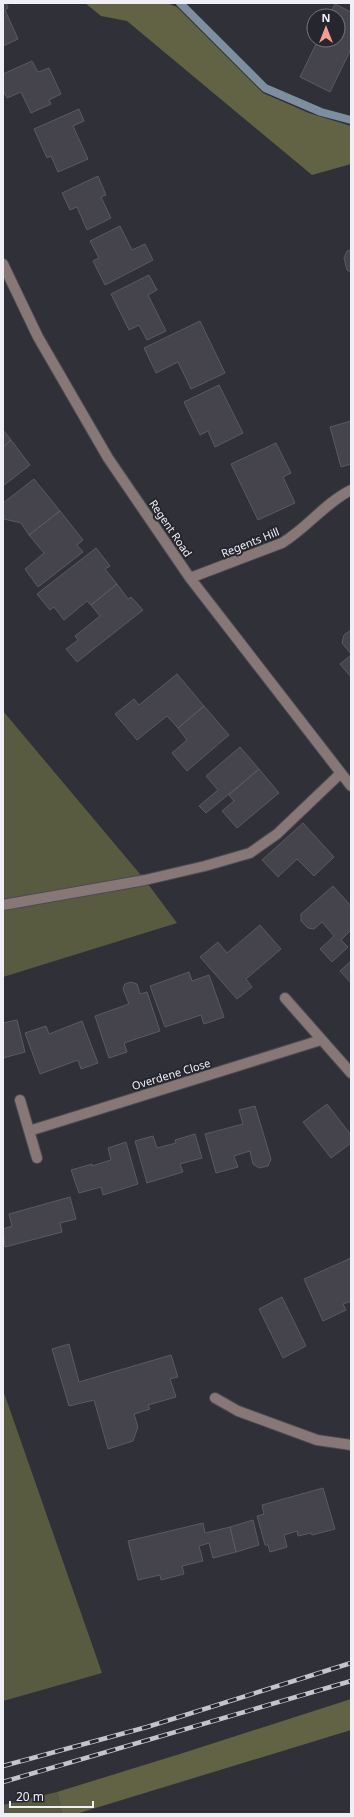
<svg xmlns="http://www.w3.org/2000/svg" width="354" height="1817" font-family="'Noto Sans',sans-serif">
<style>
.green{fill:#595b40}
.forest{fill:#616344}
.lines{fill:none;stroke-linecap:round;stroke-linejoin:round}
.stream{stroke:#7c8e9f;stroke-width:8}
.building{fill:#45444d;stroke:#5a5a63}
.minor-casing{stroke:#4b4b52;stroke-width:12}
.minor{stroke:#877776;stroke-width:10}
.rail-casing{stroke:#c4c4cb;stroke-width:4.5}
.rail{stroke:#26262e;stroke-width:3;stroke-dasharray:9;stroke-linecap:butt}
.labels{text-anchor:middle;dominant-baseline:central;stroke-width:4;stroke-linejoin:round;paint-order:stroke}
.street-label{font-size:11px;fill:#efeff5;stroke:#26262e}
</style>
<rect width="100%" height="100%" fill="#303038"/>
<path class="green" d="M3 711 145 880 177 923 3 977Z
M3 1390 102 1673 3 1701Z
M57 1792 62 1814H3V1805Z"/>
<path class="forest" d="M85 3H167L177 7 263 93 309 113 351 126V164L312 175 127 21 101 16Z
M351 1699V1730L76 1814H62L57 1792 183 1753Z"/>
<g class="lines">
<path class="stream" d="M180 3 265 88 321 112 351 120"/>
</g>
<path class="building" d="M3 3H6L8 8 5 10 18 39 3 46Z
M335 4 351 12V49L330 92 300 77 318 40H338V16H329Z
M32 61 38 72 49 68 61 94 49 100 51 104 31 113 21 92 7 98 3 90V74Z
M79 109 84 121 73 126 88 159 58 172 51 156 47 158 34 129Z
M98 176 106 195 101 197 111 218 87 230 77 207 70 210 62 193Z
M120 226 132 250 145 244 153 260 105 285 93 261 99 258 90 241Z
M351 250V272L347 270 344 258 347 251Z
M149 275 157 290 148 295 166 331 147 340 139 325 129 330 111 294Z
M200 321 225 373 191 389 178 362 156 373 144 348Z
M219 385 243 433 215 447 208 431 200 435 184 402Z
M351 421V464L341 467 330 427Z
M3 430 11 440 3 447Z
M11 440 30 465 3 486V447Z
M276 443 291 473 283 477 295 503 258 520 231 464Z
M34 479 60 511 29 535 21 523 4 519 3 503Z
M60 511 83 540 77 545 83 552 38 587 25 569 44 553 29 535Z
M96 548 110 566 105 569 117 584 91 605 87 601 64 620 54 607 50 610 37 594Z
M117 584 128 599 131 597 143 610 77 662 66 649 78 640 75 636 100 616 91 605Z
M351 630V654L342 643 344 635Z
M351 655V677L340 664Z
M177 674 204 706 178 728 167 716 137 740 115 714 134 699 139 705Z
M204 706 229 735 187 771 172 753 187 740 178 728Z
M240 747 259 769 206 813 199 806 218 790 206 776Z
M259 769 279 793 237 828 222 811 234 801 229 795Z
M303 823 334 857 314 876 297 859 278 877 262 860Z
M333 886 351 906V930L341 940 348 947 332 962 320 949 334 936 322 922 314 929 308 928 301 921V914Z
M260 925 281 949 246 979 252 987 237 999 200 957 218 942 227 953Z
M351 961V983L340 971Z
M189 972 192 981 209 975 224 1017 204 1024 201 1015 165 1027 150 986Z
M131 982 137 984 140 994 147 992 160 1031 124 1043 127 1052 109 1058 95 1016 129 1004 123 989 125 984Z
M17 1020 25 1052 3 1058V1023Z
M82 1021 98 1063 81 1069 78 1060 40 1074 25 1033 46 1026 49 1034Z
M327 1104 351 1135V1143L331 1158 303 1122Z
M255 1106 271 1159 268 1166 259 1168 253 1164 250 1151 234 1156 238 1167 216 1173 205 1134 243 1124 239 1110Z
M195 1134 202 1158 180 1164 183 1172 147 1183 135 1141 153 1136 157 1148 176 1143 175 1140Z
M126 1142 138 1184 103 1195 101 1187 79 1193 71 1170 92 1164V1166L111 1160 108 1148Z
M70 1197 76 1219 60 1223 62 1232 5 1247 3 1229 12 1226 9 1214Z
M351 1258V1301L343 1304 346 1310 323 1321 304 1279Z
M282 1297 306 1346 283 1358 259 1309Z
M69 1344 79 1382 171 1355 178 1377 170 1379 176 1397 148 1405 150 1409 134 1414 138 1427 133 1441 108 1449 94 1400 69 1406 52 1349Z
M323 1488 335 1529 312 1535 311 1533 298 1536 297 1531 284 1535 287 1547 270 1552 268 1545H265L257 1516 264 1514 262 1505Z
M253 1520 259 1545 236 1552 230 1527Z
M203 1523 205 1533 230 1527 236 1552 213 1558 209 1543 199 1546 203 1561 182 1566 184 1574 161 1580 160 1575 138 1580 128 1541Z"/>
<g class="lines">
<defs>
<path id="minor" d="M3 264 38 337 108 458 190 578 351 786
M190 578 282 543C307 528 325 503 351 490
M3 905 145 880 205 866 250 853 277 834 341 773
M285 998 351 1073
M20 1100 37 1158
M29 1131 321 1040
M215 1398 238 1411 317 1440 351 1445"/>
</defs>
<use href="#minor" class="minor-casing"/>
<use href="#minor" class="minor"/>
<defs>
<path id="rail" d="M3 1766 147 1727 351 1663
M3 1782 351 1681"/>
</defs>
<use href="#rail" class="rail-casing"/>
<use href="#rail" class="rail"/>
</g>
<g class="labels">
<g class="street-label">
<text transform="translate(171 528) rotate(56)">Regent Road</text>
<text transform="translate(250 542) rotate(-22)">Regents Hill</text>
<text transform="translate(171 1074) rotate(-17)">Overdene Close</text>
</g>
</g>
<rect width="354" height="1817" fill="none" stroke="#efeff5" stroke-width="8"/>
<g transform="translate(326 28)"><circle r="19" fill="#26262e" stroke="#76767e"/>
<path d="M0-3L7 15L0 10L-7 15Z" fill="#f59d8e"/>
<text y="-6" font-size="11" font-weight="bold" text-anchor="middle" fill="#efeff5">N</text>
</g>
<path d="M10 1801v6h83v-6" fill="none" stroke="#efeff5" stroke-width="2"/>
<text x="16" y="1801" font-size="12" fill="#efeff5" stroke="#26262e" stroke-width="3" paint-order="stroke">20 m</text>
</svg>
